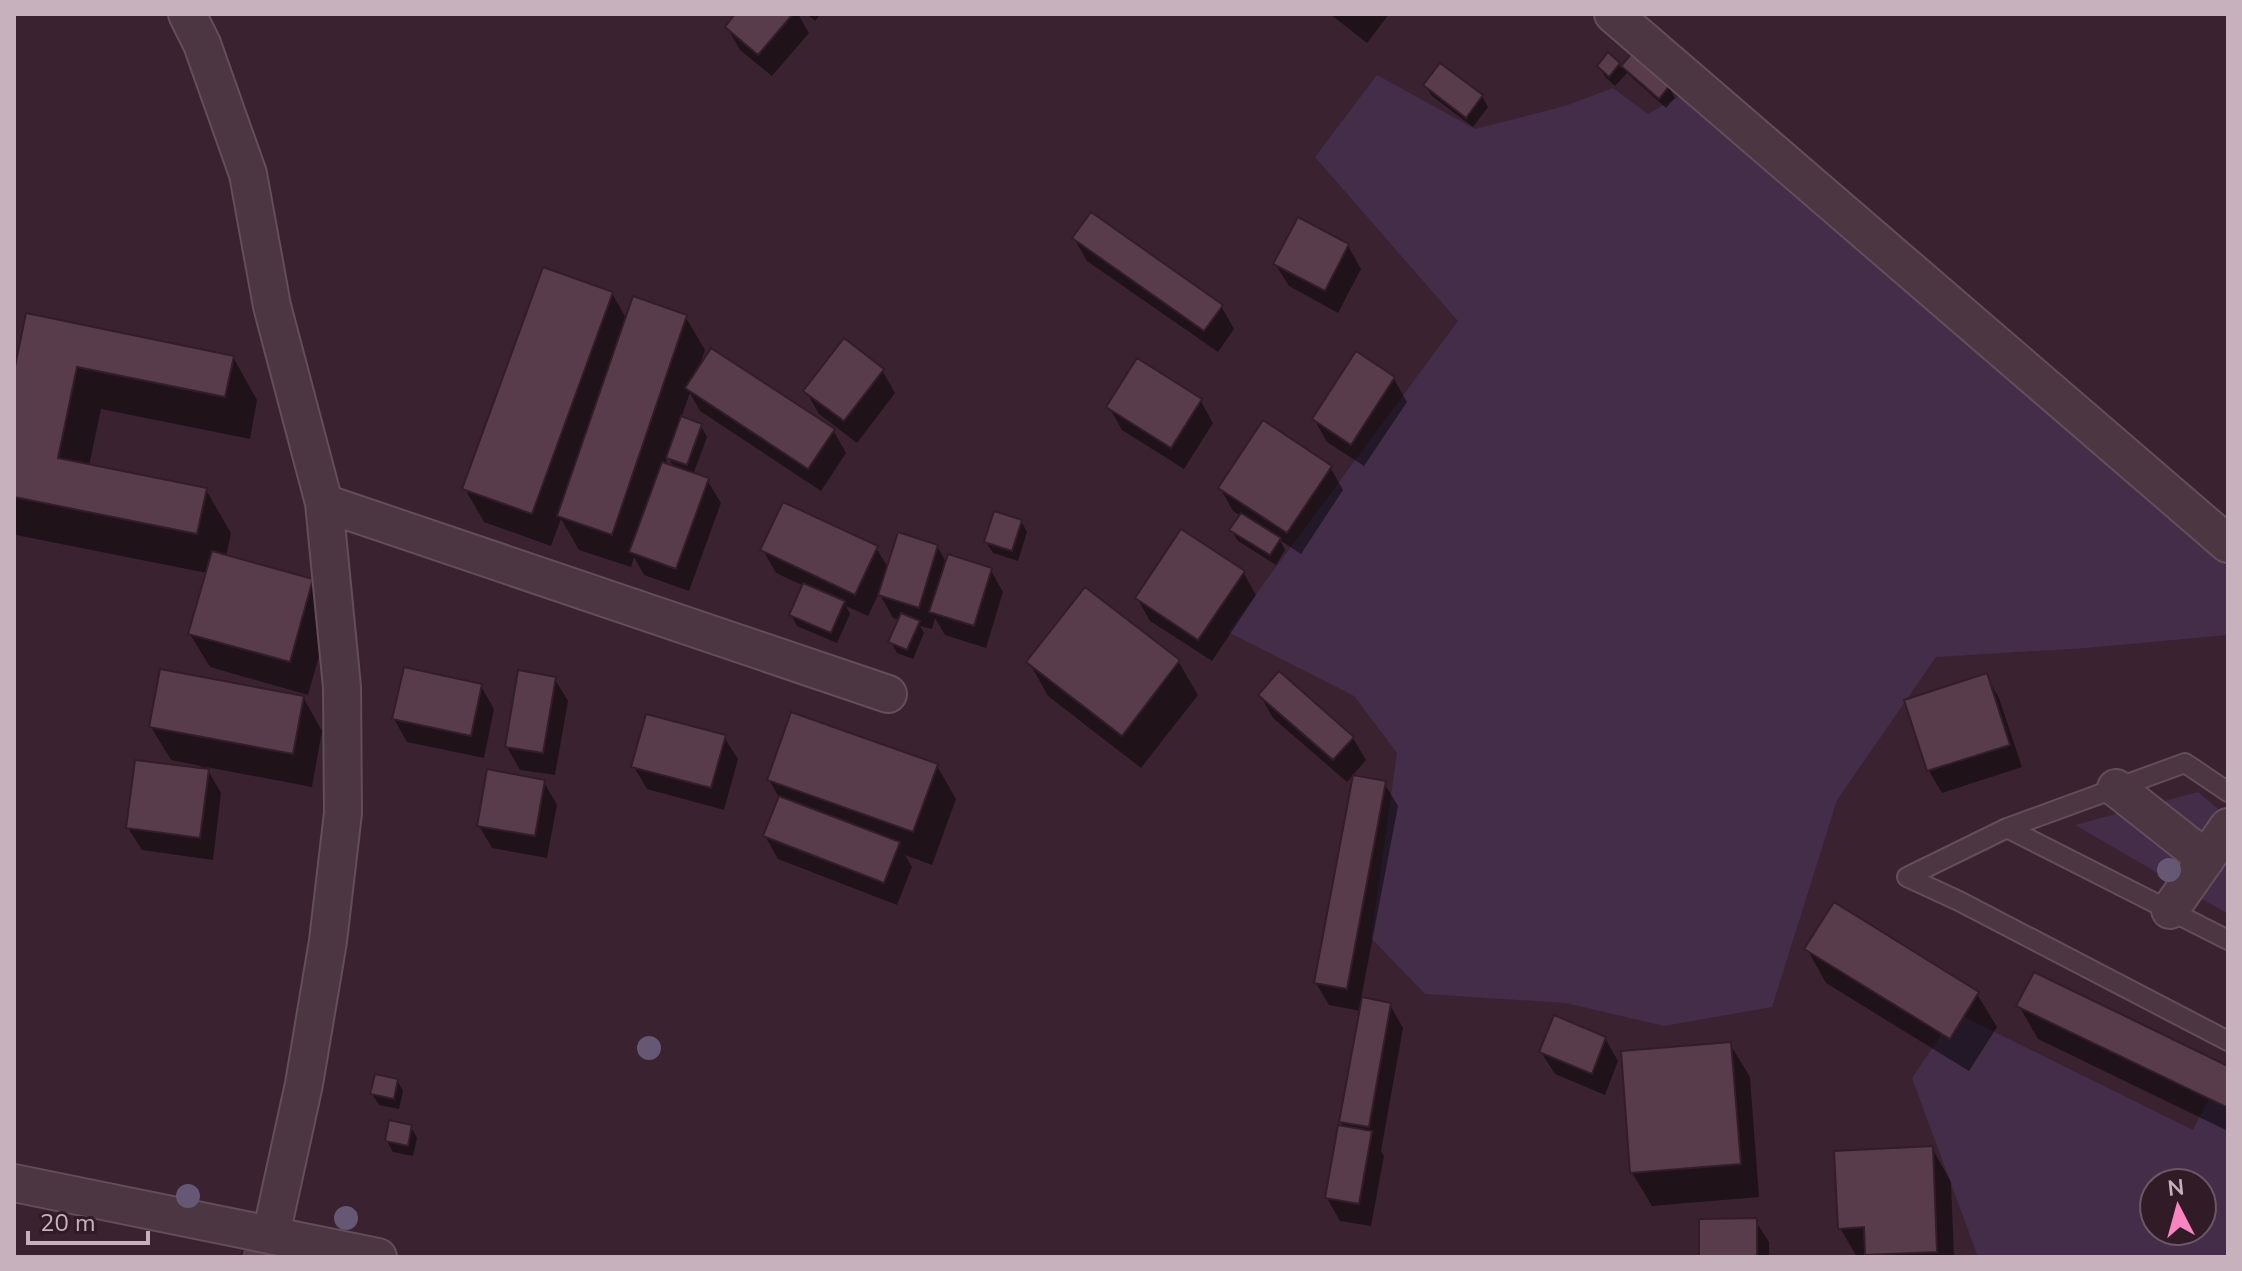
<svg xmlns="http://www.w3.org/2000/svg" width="2242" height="1271" font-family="'Nunito Sans',sans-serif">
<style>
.green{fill:#432d49;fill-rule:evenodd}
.shadow{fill:#0007;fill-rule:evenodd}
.building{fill:#593c4c;stroke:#321d29;stroke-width:2}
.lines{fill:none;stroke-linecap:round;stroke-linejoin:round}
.lane-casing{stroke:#634e5a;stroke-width:22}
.street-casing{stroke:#634e5a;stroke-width:40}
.lane{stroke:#4c3642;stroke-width:18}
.street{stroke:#4c3642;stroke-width:36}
.tree{fill:#665875}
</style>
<rect width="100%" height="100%" fill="#3b2230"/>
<path class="green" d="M1377 75 1475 129 1565 106 1613 88 1648 114 1683 94 2228 560V635L2086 648 1936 657 1837 800 1772 1007 1664 1026 1566 1003 1425 994 1371 938 1397 753 1354 696 1228 632 1458 321 1315 157Z
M2198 792 2228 817V914L2075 825Z
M1956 1013 2193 1130 2223 1070 2228 1072V1257H1978L1912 1078ZM2154 1183H2202V1231H2154Z"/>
<path class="shadow" d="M738 14H798L809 33 772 76 740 50 727 27Z
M807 14H821L815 21Z
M1330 14H1389L1367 43Z
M1632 55 1669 87 1675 98 1666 108 1627 73 1615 86 1605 77 1599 66 1619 64 1621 68Z
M1425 85 1482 96 1488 107 1473 127 1432 96Z
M1074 238 1221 306 1234 329 1218 352 1087 261Z
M1348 246 1361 269 1338 313 1289 286 1275 264Z
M612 293 627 320 685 316 705 350 699 368 833 430 846 453 821 491 700 411 690 393 681 418 701 426 707 437 693 475 707 480 721 503 689 591 644 575 634 557 631 567 579 550 561 519 551 546 484 522 465 489ZM668 457 675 469 665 465Z
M28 315 233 357 257 400 250 439 101 409 89 466 206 490 231 533 226 557 312 581 331 614 308 695 210 667 190 634 207 573 16 535 14 531V381Z
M1356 354 1394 379 1407 402 1364 466 1327 442 1314 419Z
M882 370 895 393 857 443 819 414 806 391Z
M1200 400 1213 423 1184 469 1122 430 1109 407Z
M1330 467 1343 490 1301 554 1280 540 1285 550 1276 565 1238 541 1231 530 1241 516 1233 511 1220 488Z
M1021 521 1027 532 1018 561 993 553 986 542Z
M937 546 947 564 990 569 1003 592 986 648 945 635 935 618 932 629 920 626 924 633 913 659 897 653 891 642 900 620 893 618 879 593 868 616 846 606 850 614 837 643 797 626 791 615 804 586 776 573 763 550 876 548 889 569Z
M1243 572 1256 595 1212 661 1150 621 1137 598Z
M1178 661 1198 695 1141 768 1048 696 1029 662Z
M1986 676 1999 698 2022 767 1942 793 1929 771 1907 701Z
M554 678 568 701 555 775 520 770 507 747Z
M481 686 494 709 484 758 407 742 394 719Z
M1260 695 1353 738 1366 760 1347 782 1273 718Z
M303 697 322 731 312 787 206 767 221 793 213 860 142 850 128 828 200 769 201 766 171 760 151 727Z
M724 737 738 759 724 810 647 789 634 767Z
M937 766 956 799 932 865 905 855 912 867 897 905 778 859 765 836 780 799 769 780Z
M544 782 557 805 547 858 492 848 479 826Z
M1384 783 1398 806 1361 999 1390 1005 1403 1028 1381 1151 1384 1156 1371 1226 1340 1221 1327 1198 1344 1128 1341 1122 1361 1011 1329 1005 1316 983Z
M1807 949 1977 994 1997 1027 1969 1071 1826 983Z
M2019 1006 2228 1068V1131L2038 1039Z
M1605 1038 1618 1061 1605 1095 1555 1074 1541 1052Z
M1730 1044 1750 1077 1759 1197 1652 1206 1632 1173 1623 1052Z
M397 1080 403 1091 399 1109 379 1105 372 1094Z
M411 1127 417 1138 413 1156 393 1152 387 1141Z
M1932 1148 1951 1182 1954 1257H1857L1840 1228Z
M1755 1220 1769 1242V1257H1701Z"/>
<path class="building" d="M735 14H793L758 55 725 27Z
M1608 52 1620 63 1609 77 1597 66Z
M1632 53 1670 85 1659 99 1621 66Z
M1440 63 1483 95 1466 118 1423 85Z
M1091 212 1223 305 1204 331 1072 238Z
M1298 217 1349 244 1325 291 1273 264Z
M543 267 613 292 532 514 462 489Z
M633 296 687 315 612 535 557 516Z
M26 313 234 356 225 397 77 367 58 458 207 488 197 534 14 497V371Z
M844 338 884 369 844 421 803 391Z
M711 348 835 429 808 469 685 388Z
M1356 351 1395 377 1351 445 1312 419Z
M1137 358 1202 399 1171 448 1106 407Z
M681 416 702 424 687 465 666 458Z
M1263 420 1332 466 1287 533 1218 488Z
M662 462 709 478 676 569 629 552Z
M783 502 878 546 855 595 760 550Z
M994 511 1022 520 1012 551 984 542Z
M1241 513 1281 538 1270 555 1229 530Z
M1181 529 1245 571 1198 640 1135 598Z
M898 532 938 545 919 608 878 595Z
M212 551 313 579 290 662 188 634Z
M948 554 992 568 974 626 929 612Z
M803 583 845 601 831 633 789 615Z
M1085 587 1180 660 1122 736 1026 662Z
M901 613 920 621 907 650 888 642Z
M404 667 482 684 471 736 392 719Z
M160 669 304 696 293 754 149 727Z
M518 670 556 677 543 753 505 747Z
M1279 671 1354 737 1333 760 1258 695Z
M1987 673 2010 745 1927 771 1904 700Z
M791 712 938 764 913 832 767 780Z
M646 714 726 735 711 788 631 767Z
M135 760 209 769 200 838 126 828Z
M487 769 545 780 535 836 477 826Z
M1353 775 1386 781 1347 989 1314 983Z
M779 796 900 842 884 883 763 836Z
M1834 902 1979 992 1950 1039 1804 949Z
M2034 972 2228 1066V1108L2016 1006Z
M1362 997 1391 1003 1369 1127 1339 1122Z
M1554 1015 1606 1037 1592 1074 1539 1052Z
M1731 1042 1741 1164 1630 1173 1621 1051Z
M375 1074 398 1079 394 1099 370 1094Z
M389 1120 412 1125 408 1146 385 1141Z
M1338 1125 1372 1131 1359 1204 1325 1198Z
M1933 1146 1937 1252 1865 1255 1864 1227 1838 1229 1834 1151Z
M1757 1218V1257H1699V1219Z
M245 1241 306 1257H241Z"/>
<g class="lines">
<defs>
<path id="lane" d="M2228 792 2185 763 2007 828 1907 877 1959 901 2228 1041
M2007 828 2228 940"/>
<path id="street" d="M187 14 202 44 248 174 272 306 324 503 342 687 343 813 328 941 304 1084 271 1235
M1613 14 2228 544
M324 503 888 694
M2116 788 2206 859
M2170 910 2228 827
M14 1183 378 1257"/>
</defs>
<use href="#lane" class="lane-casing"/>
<use href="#street" class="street-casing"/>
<use href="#lane" class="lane"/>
<use href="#street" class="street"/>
</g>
<g class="tree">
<circle cx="2169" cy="870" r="12"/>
<circle cx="649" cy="1048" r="12"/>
<circle cx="188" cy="1196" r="12"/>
<circle cx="346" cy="1218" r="12"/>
</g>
<rect width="2242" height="1271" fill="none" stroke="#c7b1bd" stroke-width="32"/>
<g transform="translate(2178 1207) rotate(354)"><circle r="38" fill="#301b27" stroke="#6c5763" stroke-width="2"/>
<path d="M0-6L14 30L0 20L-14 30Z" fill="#fa83c1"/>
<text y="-12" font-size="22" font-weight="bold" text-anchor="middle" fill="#c7b1bd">N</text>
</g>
<path d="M28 1231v12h120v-12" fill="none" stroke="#c7b1bd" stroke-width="4"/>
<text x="40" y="1231" font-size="24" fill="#c7b1bd" stroke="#301b27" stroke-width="6" paint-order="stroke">20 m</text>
</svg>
